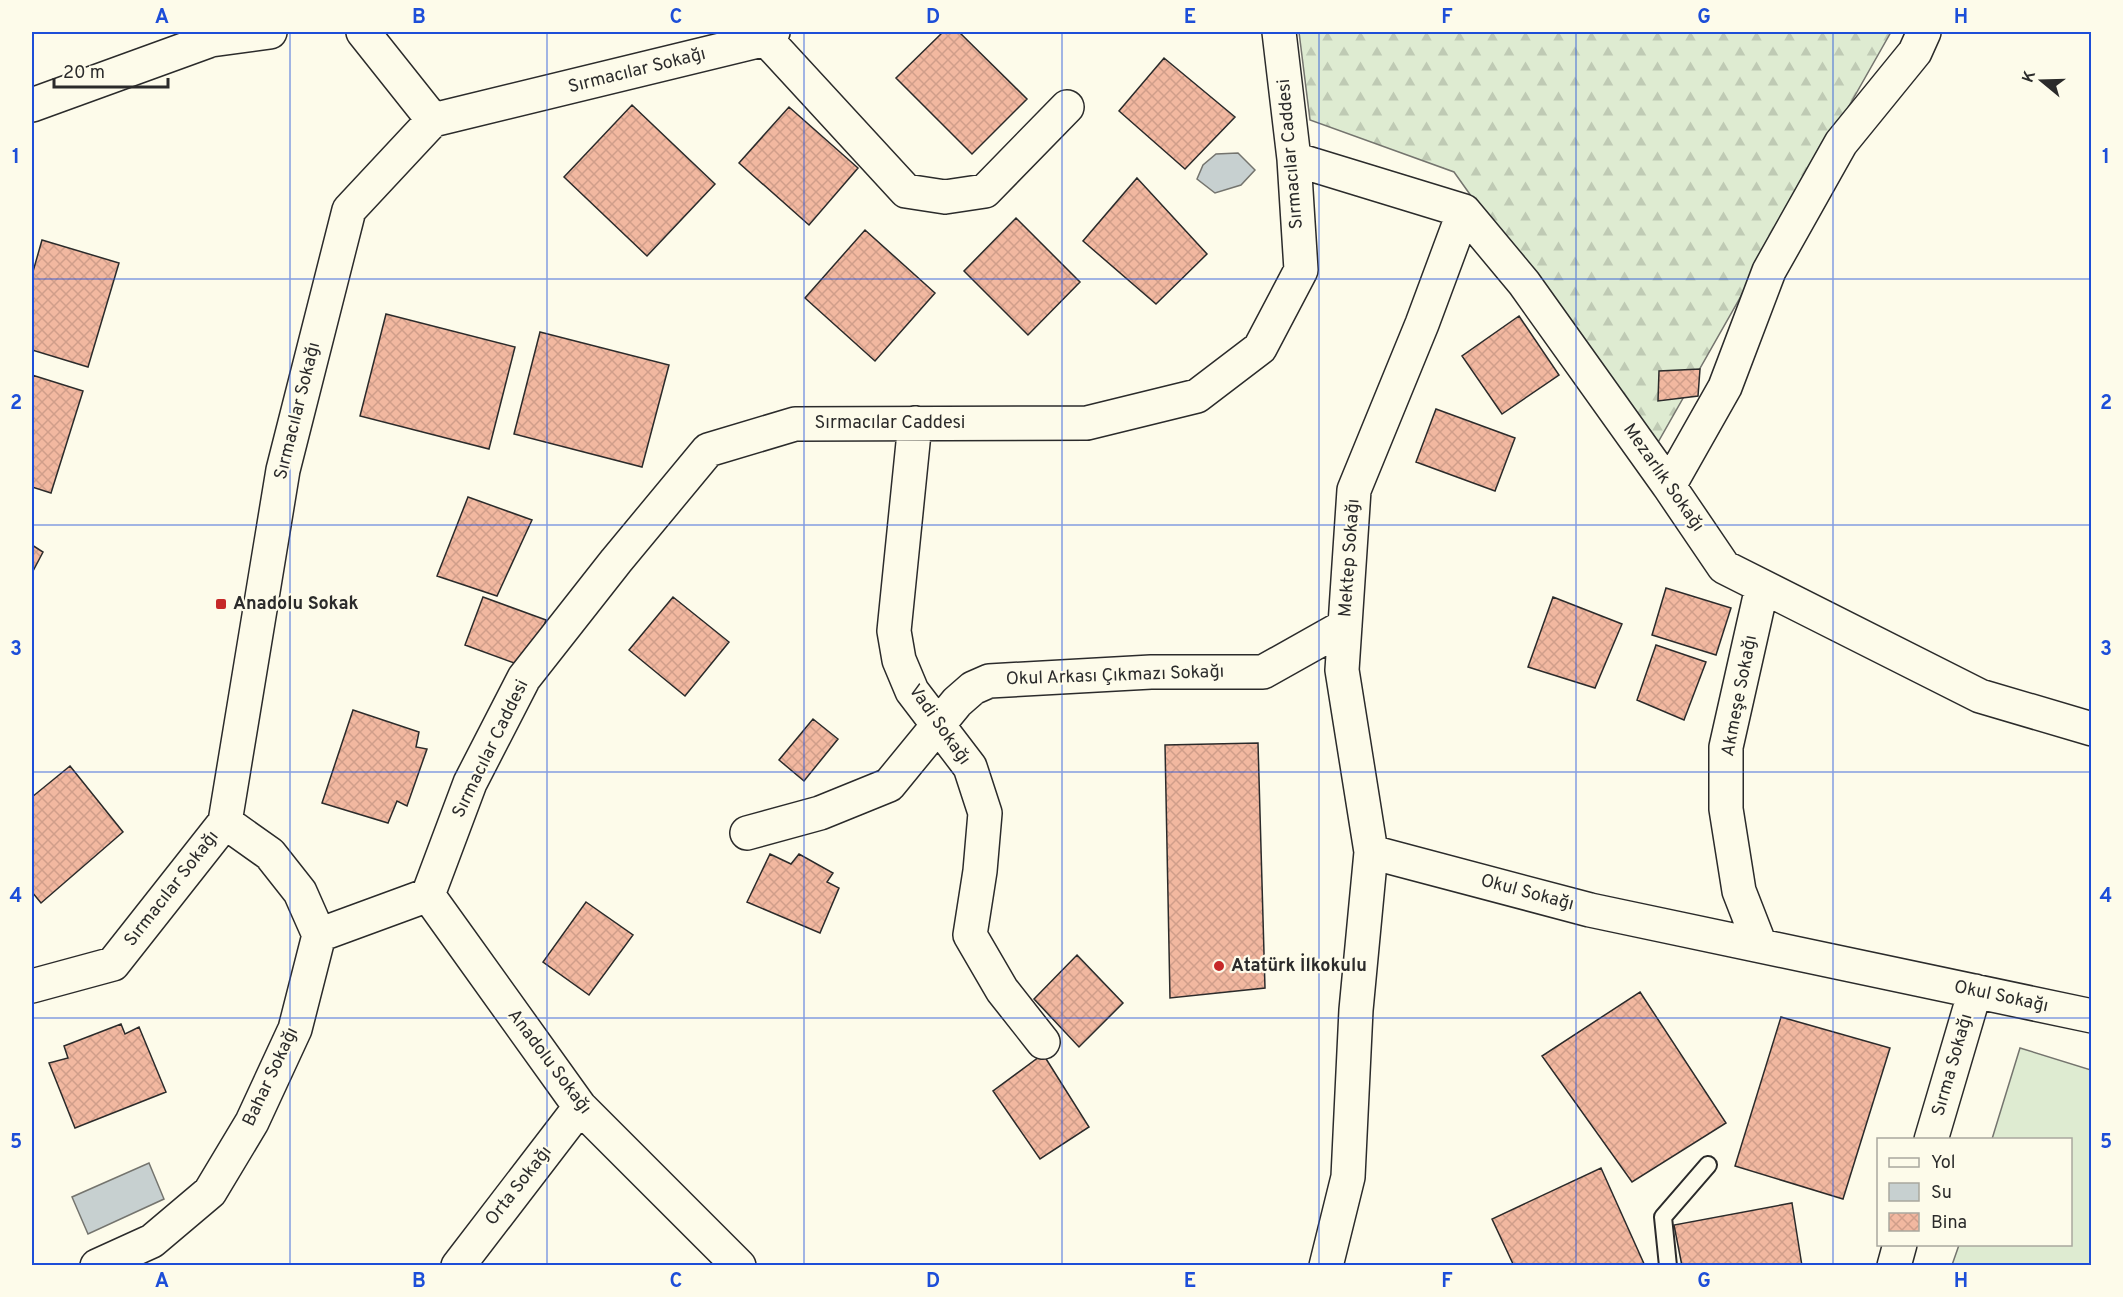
<svg xmlns="http://www.w3.org/2000/svg" width="2123" height="1297" font-family="Overpass,sans-serif">
<style>
.forest{fill:url(#forest-firs);stroke:#74746e;stroke-width:1.5}
.pitch{fill:#deebd1;stroke:#74746e;stroke-width:1.5}
.water{fill:#c7d0d0;stroke:#74746e;stroke-width:1.5}
.building{fill:url(#building-cross-hatch);stroke:#2b2b2b;stroke-width:1.5}
.lines{fill:none;stroke-linecap:round;stroke-linejoin:round}
.lane-casing{stroke:#2b2b2b;stroke-width:20}
.street-casing{stroke:#2b2b2b;stroke-width:36}
.lane{stroke:#fdfbea;stroke-width:16}
.street{stroke:#fdfbea;stroke-width:33}
.grid{fill:none;stroke:#1d4ed8;stroke-width:1.5;stroke-opacity:0.55}
.poi-dot{fill:#c62828;stroke:#fdfbea;stroke-width:2}
.labels{text-anchor:middle;dominant-baseline:central;stroke-width:4.5;stroke-linejoin:round;paint-order:stroke}
.street-label{font-size:18px;fill:#2b2b2b;stroke:#fdfbea}
.poi-label{font-size:18px;font-weight:bold;fill:#2b2b2b;stroke:#fdfbea;text-anchor:start}
.neatline{fill:none;stroke:#1d4ed8;stroke-width:2}
.grid-label{font-size:20px;text-anchor:middle;font-weight:bold;fill:#1d4ed8}
</style>
<defs>
<pattern id="forest-firs" width="22" height="20" patternUnits="userSpaceOnUse" patternTransform="scale(1.5)"><rect width="22" height="20" fill="#deebd1"/><path d="M5 1l3.5 6h-7zM16 11l3.5 6h-7z" fill="#bfcab4"/></pattern>
<pattern id="building-cross-hatch" width="8" height="8" patternUnits="userSpaceOnUse" patternTransform="scale(1.5)"><rect width="8" height="8" fill="#f2b8a0"/><path d="M0 0l8 8M0 8l8-8" fill="none" stroke="#d09e8a"/></pattern>
</defs>
<rect width="100%" height="100%" fill="#fdfbea"/>
<path class="forest" d="M1299 32H1891L1653 451 1454 172 1310 120Z"/>
<path class="pitch" d="M2020 1048 2091 1070V1265H1952L1959 1245 2070 1244V1140L1992 1139Z"/>
<path class="water" d="M1238 153 1255 170 1241 185 1215 193 1197 179 1203 165 1216 154Z
M149 1163 164 1199 88 1234 72 1197Z"/>
<path class="building" d="M943 32H959L1027 99 972 154 896 78Z
M1164 58 1235 117 1185 169 1119 111Z
M632 105 715 184 647 256 564 177Z
M789 107 858 168 809 225 739 163Z
M1137 178 1207 254 1156 304 1083 241Z
M1016 218 1080 282 1028 335 964 271Z
M865 230 935 293 875 361 805 298Z
M42 240 119 263 88 367 32 350V275Z
M386 314 515 347 489 449 360 416Z
M1519 316 1559 375 1502 414 1462 356Z
M540 332 669 365 642 467 514 434Z
M1700 369 1698 396 1658 401 1659 371Z
M32 375 83 391 51 493 32 487Z
M1436 409 1515 438 1495 491 1416 462Z
M468 497 532 520 497 596 437 576Z
M32 545 43 552 32 573Z
M1666 588 1731 608 1716 655 1652 635Z
M483 597 546 620 528 668 465 645Z
M673 597 729 642 685 696 629 650Z
M1553 597 1622 624 1595 688 1528 667Z
M1656 645 1706 662 1684 720 1637 700Z
M353 710 419 732 416 747 427 749 407 806 397 801 388 823 322 803Z
M813 719 838 739 804 781 779 760Z
M1258 743 1265 988 1170 998 1165 745Z
M70 766 123 832 41 903 32 892V797Z
M770 854 791 864 799 854 833 873 827 882 839 888 820 933 747 902Z
M586 902 633 935 589 995 543 962Z
M1077 955 1123 1003 1079 1047 1034 999Z
M1640 992 1726 1123 1632 1182 1542 1056Z
M1781 1017 1890 1048 1843 1199 1735 1166Z
M121 1024 125 1034 139 1027 166 1092 75 1128 49 1063 68 1058 64 1046Z
M1043 1054 1089 1127 1040 1159 993 1091Z
M1601 1168 1645 1266H1514L1492 1219Z
M1792 1203 1802 1266H1682L1674 1225Z"/>
<g class="lines">
<defs>
<path id="lane" d="M1668 1266 1663 1217 1708 1165"/>
<path id="street" d="M363 32 433 120
M766 39 906 191 945 197 985 191 1067 107
M32 105 211 40 270 32
M1294 159 1464 211 1524 283 1669 486 1724 567 1980 696 2092 729
M915 423 894 631 899 660 912 691 970 767 985 813 980 871 970 935 1002 990 1043 1042
M1669 486 1725 387 1769 271 1841 143 1915 52 1924 32
M225 822 270 854 300 892 319 935
M747 833 820 813 889 785 957 702 973 688 989 681 1151 672H1263L1345 626
M1371 852 1342 670 1354 490 1422 324 1464 211
M428 895 470 783 524 678 616 561 708 450 795 424 1087 423 1197 396 1260 348 1301 270 1294 159 1279 32
M428 895 580 1107 739 1266
M319 935 428 895
M1760 945 1739 891 1726 809V747L1762 587
M32 986 113 964 225 822 283 470 349 210 433 120 766 39 773 32
M1931 1140 1975 991
M97 1266 152 1241 210 1192 252 1122 295 1029 319 935
M458 1266 580 1107
M1326 1266 1348 1177 1356 1010 1371 852 1590 910 2092 1016
M1894 1266 1900 1244"/>
</defs>
<use href="#lane" class="lane-casing"/>
<use href="#street" class="street-casing"/>
<use href="#lane" class="lane"/>
<use href="#street" class="street"/>
</g>
<path class="grid" d="M290 32V1266M547 32V1266M804 32V1266M1062 32V1266M1319 32V1266M1576 32V1266M1833 32V1266M32 279H2092M32 525H2092M32 772H2092M32 1018H2092"/>
<g class="poi-dot">
<rect x="215" y="598" width="12" height="12" rx="3"/>
<circle cx="1219" cy="966" r="6"/>
</g>
<g class="labels">
<g class="street-label">
<text transform="translate(637 71) rotate(-14)">Sırmacılar Sokağı</text>
<text transform="translate(1291 154) rotate(-95)">Sırmacılar Caddesi</text>
<text transform="translate(298 411) rotate(-76)">Sırmacılar Sokağı</text>
<text x="890" y="423">Sırmacılar Caddesi</text>
<text transform="translate(1663 478) rotate(55)">Mezarlık Sokağı</text>
<text transform="translate(1350 558) rotate(-86)">Mektep Sokağı</text>
<text transform="translate(1115 676) rotate(-2)">Okul Arkası Çıkmazı Sokağı</text>
<text transform="translate(1740 696) rotate(-79)">Akmeşe Sokağı</text>
<text transform="translate(939 725) rotate(55)">Vadi Sokağı</text>
<text transform="translate(491 749) rotate(-64)">Sırmacılar Caddesi</text>
<text transform="translate(172 889) rotate(-52)">Sırmacılar Sokağı</text>
<text transform="translate(1527 893) rotate(15)">Okul Sokağı</text>
<text transform="translate(2001 997) rotate(12)">Okul Sokağı</text>
<text transform="translate(549 1062) rotate(53)">Anadolu Sokağı</text>
<text transform="translate(1953 1065) rotate(-74)">Sırma Sokağı</text>
<text transform="translate(271 1077) rotate(-65)">Bahar Sokağı</text>
<text transform="translate(519 1186) rotate(-52)">Orta Sokağı</text>
</g>
<g class="poi-label">
<text x="233" y="604">Anadolu Sokak</text>
<text x="1231" y="966">Atatürk İlkokulu</text>
</g>
</g>
<rect width="2123" height="1297" fill="none" stroke="#fdfbea" stroke-width="66"/>
<rect x="1877" y="1138" width="195" height="108" fill="#fdfbea" stroke="#a9a89e" stroke-width="1.5"/>
<rect x="1889" y="1158" width="30" height="9" fill="#fdfbea" stroke="#a9a89e" stroke-width="1.5"/>
<text x="1931" y="1168" font-size="18" fill="#2b2b2b">Yol</text>
<rect x="1889" y="1183" width="30" height="18" fill="#c7d0d0" stroke="#a9a89e" stroke-width="1.5"/>
<text x="1931" y="1198" font-size="18" fill="#2b2b2b">Su</text>
<rect x="1889" y="1213" width="30" height="18" fill="url(#building-cross-hatch)" stroke="#a9a89e" stroke-width="1.5"/>
<text x="1931" y="1228" font-size="18" fill="#2b2b2b">Bina</text>
<g transform="translate(2042 81) rotate(289)" stroke="#fdfbea" stroke-width="4.5" paint-order="stroke">
<path d="M0-4.5L10 22L0 15L-10 22Z" fill="#2b2b2b"/>
<text y="-9" font-size="16" font-weight="bold" text-anchor="middle" fill="#2b2b2b">K</text>
</g>
<path d="M54 78v9h114v-9" fill="none" stroke="#2b2b2b" stroke-width="3"/>
<text x="63" y="78" font-size="18" fill="#2b2b2b" stroke="#fdfbea" stroke-width="4.5" paint-order="stroke">20 m</text>
<rect x="33" y="33" width="2057" height="1231" class="neatline"/>
<g class="grid-label">
<text x="162" y="23">A</text>
<text x="419" y="23">B</text>
<text x="676" y="23">C</text>
<text x="933" y="23">D</text>
<text x="1190" y="23">E</text>
<text x="1447" y="23">F</text>
<text x="1704" y="23">G</text>
<text x="1961" y="23">H</text>
<text x="16" y="163">1</text>
<text x="2106" y="163">1</text>
<text x="16" y="409">2</text>
<text x="2106" y="409">2</text>
<text x="16" y="655">3</text>
<text x="2106" y="655">3</text>
<text x="16" y="902">4</text>
<text x="2106" y="902">4</text>
<text x="16" y="1148">5</text>
<text x="2106" y="1148">5</text>
<text x="162" y="1287">A</text>
<text x="419" y="1287">B</text>
<text x="676" y="1287">C</text>
<text x="933" y="1287">D</text>
<text x="1190" y="1287">E</text>
<text x="1447" y="1287">F</text>
<text x="1704" y="1287">G</text>
<text x="1961" y="1287">H</text>
</g>
</svg>
